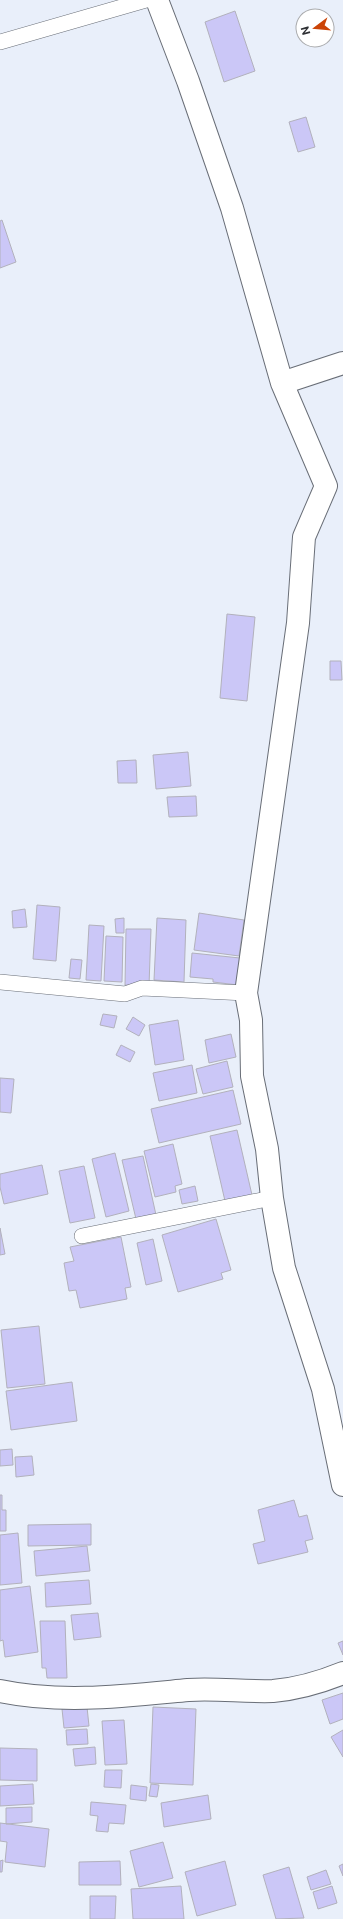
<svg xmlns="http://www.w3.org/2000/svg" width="343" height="1919" font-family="'Public Sans',sans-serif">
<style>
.building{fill:#cbc7f7;stroke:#b2b1bc}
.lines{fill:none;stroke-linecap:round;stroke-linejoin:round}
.service-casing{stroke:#696e77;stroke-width:16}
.minor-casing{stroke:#696e77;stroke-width:24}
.service{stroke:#fff;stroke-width:15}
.minor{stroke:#fff;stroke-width:22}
</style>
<rect width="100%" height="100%" fill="#e9effa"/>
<path class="building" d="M235 11 255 71 224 82 205 22Z
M306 117 315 147 298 152 289 122Z
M2 220 16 262 0 268V221Z
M227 614 255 617 247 701 220 698Z
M330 661H341L342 680H330Z
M188 752 191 786 156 789 153 755Z
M136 760 137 783H118L117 761Z
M196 796 197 816 169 817 167 797Z
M37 905 60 907 56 961 33 959Z
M25 909 27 927 13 928 12 911Z
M199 913 244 920 239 956 194 950Z
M124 918V933H116L115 919Z
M157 918 186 920 184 982 154 980Z
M89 925 104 926 101 981 86 980Z
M126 929H151L149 986 125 985Z
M106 936 123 937 122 982 104 981Z
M192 953 240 958 238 985 213 982V979L190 977Z
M71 959 82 960 80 979 69 978Z
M103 1014 117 1016 114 1028 100 1025Z
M133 1017 145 1025 139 1036 126 1029Z
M178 1020 184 1060 155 1065 149 1025Z
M231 1034 236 1057 209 1063 205 1040Z
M121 1045 135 1052 130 1062 116 1055Z
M227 1061 233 1087 203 1094 196 1069Z
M192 1065 197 1093 159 1101 153 1073Z
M0 1078 14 1079 11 1113 0 1112Z
M233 1090 241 1124 159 1143 151 1109Z
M237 1130 252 1195 225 1201 210 1136Z
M173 1144 182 1184 175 1186 176 1192 155 1197 144 1151Z
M115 1153 129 1211 106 1217 92 1159Z
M143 1156 156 1215 136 1219 122 1160Z
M42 1165 48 1194 4 1204 0 1187V1174Z
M84 1166 95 1218 70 1223 59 1171Z
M195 1186 198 1201 182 1204 179 1190Z
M216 1219 231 1270 221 1273 223 1279 178 1292 162 1235Z
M0 1228 5 1254 0 1255Z
M121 1237 131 1287 125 1288 127 1299 80 1308 76 1290 69 1291 64 1263 74 1261 70 1247Z
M153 1239 162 1281 146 1285 137 1243Z
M39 1326 45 1384 7 1388 1 1330Z
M72 1382 77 1421 11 1430 6 1391Z
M12 1449 13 1465 0 1466V1450Z
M32 1456 34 1475 16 1477 15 1457Z
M0 1495H2V1510H6V1531H0Z
M294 1500 299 1517 307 1515 313 1539 305 1541 308 1552 258 1564 253 1544 265 1541 258 1510Z
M91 1524V1545L28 1546V1525Z
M18 1533 22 1583 0 1585V1535Z
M87 1546 90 1571 36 1576 34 1551Z
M89 1580 91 1604 46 1607 45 1583Z
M30 1586 38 1652 5 1657 3 1640 0 1641V1590Z
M98 1613 101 1637 74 1640 71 1615Z
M40 1621H65L67 1678H47L46 1668H42Z
M343 1641V1655L338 1643Z
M343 1693V1719L330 1724 322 1700Z
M87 1707 89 1726 64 1728 62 1709Z
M153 1707 196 1709 193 1785 150 1783Z
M124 1720 127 1764 105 1765 102 1721Z
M87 1729 88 1744 67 1745 66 1730Z
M343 1730V1757L331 1737Z
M95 1747 96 1764 75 1766 73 1749Z
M0 1748 37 1749V1781L0 1780Z
M105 1770H122L121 1788 104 1787Z
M33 1784 34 1804 0 1806V1786Z
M151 1784 159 1785 157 1797 149 1796Z
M131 1785 147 1787 146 1801 130 1799Z
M208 1795 211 1819 164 1827 161 1803Z
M91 1802 126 1805 124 1824 109 1823 108 1832 96 1831 98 1816 90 1815Z
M32 1807V1822L6 1824V1808Z
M0 1823 49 1829 45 1867 5 1862 7 1842 0 1841Z
M163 1842 173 1878 139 1887 130 1851Z
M3 1860 2 1872H0V1861Z
M120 1861 121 1885H79V1862Z
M225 1861 236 1905 197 1916 185 1872Z
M343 1864V1876L339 1866Z
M289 1867 304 1918 276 1919 263 1875Z
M326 1870 331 1884 311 1890 307 1877Z
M181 1886 184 1919H133L131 1889Z
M332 1886 337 1903 318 1909 313 1892Z
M90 1896H116L115 1919H90Z"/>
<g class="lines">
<defs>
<path id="service" d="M0 42 146 0
M0 982 125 994 142 988 246 993
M82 1236 272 1198"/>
<path id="minor" d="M157 0 188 81 232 208 282 383 326 486 304 537 298 623 246 993 251 1020 252 1076 267 1149 272 1198 284 1268 323 1389 343 1485
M282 383 343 363
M0 1691C62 1704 125 1696 188 1690 216 1688 244 1692 273 1691 297 1689 321 1682 343 1673"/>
</defs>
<use href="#service" class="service-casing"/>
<use href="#minor" class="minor-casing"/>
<use href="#service" class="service"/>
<use href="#minor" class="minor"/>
</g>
<g transform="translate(315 28) rotate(254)"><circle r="19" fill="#ffffff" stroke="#abacae"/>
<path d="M0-3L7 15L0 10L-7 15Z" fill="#cb4407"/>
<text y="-6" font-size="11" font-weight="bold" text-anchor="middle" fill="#2e3034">N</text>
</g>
</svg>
